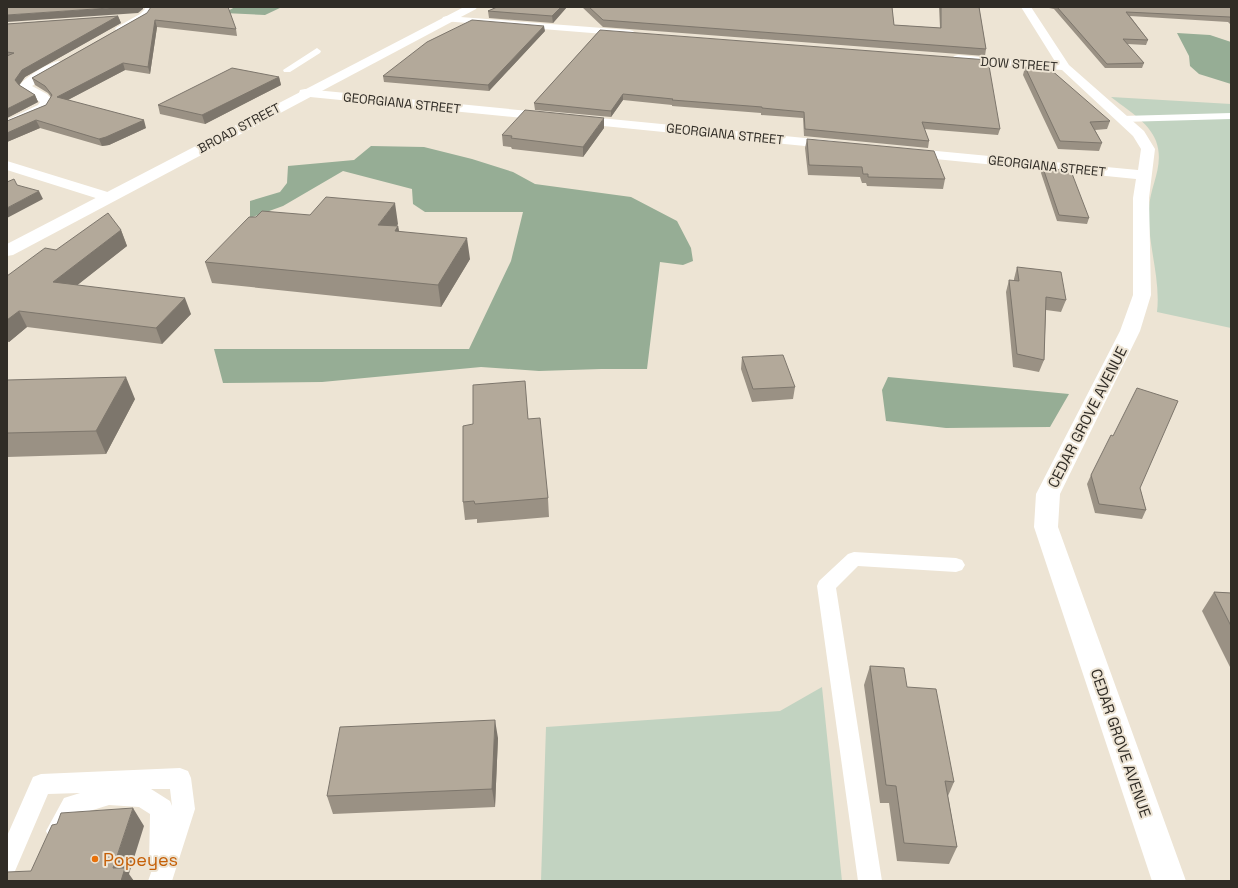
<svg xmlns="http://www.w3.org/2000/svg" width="1238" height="888" font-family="'Space Grotesk',sans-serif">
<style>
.green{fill:#c2d3c1}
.forest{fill:#96ad95}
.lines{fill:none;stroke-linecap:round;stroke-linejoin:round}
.lane{fill:#fff;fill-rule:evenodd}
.street{fill:#fff;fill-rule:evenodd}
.primary{fill:#fff;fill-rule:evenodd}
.wall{fill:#9a9184}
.shaded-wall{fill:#7d766c}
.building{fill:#b3a99a;stroke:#7d766c}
.food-dot{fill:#e8710a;stroke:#ede4d4;stroke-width:1.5}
.labels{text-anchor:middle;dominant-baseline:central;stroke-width:4;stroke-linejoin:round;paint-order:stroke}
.far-street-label{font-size:13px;fill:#302c26;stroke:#ede4d4}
.street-label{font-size:15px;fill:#302c26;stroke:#ede4d4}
.near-food-label{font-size:18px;fill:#c56008;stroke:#ede4d4;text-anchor:start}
</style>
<rect width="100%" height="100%" fill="#ede4d4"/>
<path class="green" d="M1111 97 1231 104V328L1157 312C1161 278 1147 244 1149 209 1150 185 1165 166 1156 141 1149 122 1126 109 1111 97Z
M822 687 842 881H541L546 727 780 711Z"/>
<path class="forest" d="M235 7H282L265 15 224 13Z
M1177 33 1210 35 1231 42V84L1199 74 1190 66 1189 56Z
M371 146 424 147 472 159 513 172 535 184 631 197 677 221 691 248 693 261 683 265 660 262 647 369H601L539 371 481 367 322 382 223 383 214 349H469L511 261 523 212H425L413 204 412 189 343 171 283 206 250 218V201L280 192 287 183 288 166 354 160Z
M888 377 1069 394 1050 427 946 428 886 421 882 390Z"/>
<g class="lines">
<path class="lane" d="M317 48 321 51 320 53 290 72H284L283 70Z
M1231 113V119L1122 122 1117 119 1122 116Z
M854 552 956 558 962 560 965 565 962 570 956 572 858 566 836 588 882 881H858L817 586 819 581 848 554Z
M180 768 188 771 191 778 195 809 172 881H148L152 870 149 864 150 814 139 807 109 805 80 814 66 839 58 842 50 839 46 831 64 798 80 793 48 794 15 871 7 875V836L33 777 41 774ZM151 789H170L172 806 170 801Z"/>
<path class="street" d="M144 7H154L155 9C149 18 128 34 117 31L115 29 117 27 140 14 145 9Z
M1021 7H1031L1069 65 1144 131 1155 149 1149 198 1151 295 1140 331 1060 494 1058 527 1186 881H1152L1034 527 1036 494 1120 331 1133 295V198L1136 179 905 156 900 155 898 152 900 149 905 148 1138 170 1141 149 1133 136 1062 70 954 62 952 59 954 56 958 55 1056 63Z
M447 16 629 30 633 31 635 33 633 35 629 36 443 21 442 19 443 17Z
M58 61 62 62 64 65 62 68 32 86 47 94 54 102 48 111 7 129V120L38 105 40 102 21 89 19 86C25 77 47 64 58 61Z
M305 89 835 141 840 142 842 145 840 148 835 149 300 96 299 93 300 90Z
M7 161 114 194 116 197 114 200 108 202 102 200 7 170Z"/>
<path class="primary" d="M464 7H477L476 9 13 255 7 256V244Z"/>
</g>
<path class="wall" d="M497 7H567L553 23 489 18 488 11Z
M582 7H892L894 25 940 28 939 7H979L986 49 985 56 603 27Z
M1048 7H1231V24H1230L1228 22 1130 16 1148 40 1146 45 1127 44 1144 63 1142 68H1105L1054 9 1049 8Z
M147 13 236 29 237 36 157 27 150 74 125 70 68 100 146 128 109 145 102 146 40 128 7 142V121L46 105 51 97 48 93 35 85 32 78Z
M118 16 121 23 25 77 19 85 35 95 38 102 7 118V24Z
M600 30 1000 129 998 135 924 129 929 141 928 148 804 136 803 118 761 115V113L672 106V105L623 100 611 117 535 110 534 103Z
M545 31 489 91 384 82 383 76Z
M1025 67 1110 121 1107 129 1095 130 1102 143 1099 151 1058 149 1023 75Z
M279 77 281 85 205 124 160 114 158 105Z
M604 128 583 157 512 149 511 147 503 146 502 135Z
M807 139 945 179 943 189 867 186 866 183H862L860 177 808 175 805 148Z
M1043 168 1089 218 1087 224 1057 221 1041 173Z
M398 224 396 226H398L399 231 470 259 441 307 212 283 205 262Z
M121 230 127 246 77 285 191 314 162 344 27 327 9 342H7V276L56 250Z
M1017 267 1066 300 1061 312 1046 310 1044 360 1039 372 1013 367 1006 292 1009 280 1014 281V279Z
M742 357 795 387 793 399 752 402 741 369Z
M7 380 135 399 106 454 7 457Z
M528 419 548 498 549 517 477 523V519L465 520 463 502Z
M1113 436 1140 488 1146 510 1142 519 1095 513 1087 484 1091 475Z
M1214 592 1231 593V669L1202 611Z
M870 666 907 687 954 782 948 796 957 847 949 864 897 861 889 803H880L864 685Z
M498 738 495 807 333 814 327 796Z"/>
<path class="shaded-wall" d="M124 7H143V9L138 13 7 22V15Z
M561 7H567L553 23 552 16Z
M118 16 121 23 25 77 18 87 15 80 22 70Z
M155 20 157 27 150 74 148 67Z
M544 26 545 31 489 91 488 85Z
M123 63 125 70 60 104 57 97Z
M279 77 281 85 205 124 202 115Z
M623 94V100L611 117V111Z
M35 95 38 102 7 118V109Z
M604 118V128L583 157V147Z
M36 120 40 128 7 142V133Z
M144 120 146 128 109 145 102 146 99 139Z
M39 191 43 199 7 218V208Z
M395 203 398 224 382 245 378 225Z
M398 226 402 247 395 231Z
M121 230 127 246 61 298 53 282Z
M467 238 470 259 441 307 438 285Z
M185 298 191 314 162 344 156 328Z
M19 311 27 327 9 342 7 338V320Z
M126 377 135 399 106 454 96 431Z
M495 720 498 738 495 807 492 789Z
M133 808 144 826 129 874 134 881H121L113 868Z"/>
<path class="building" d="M7 7H124L7 15Z
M151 7H228L236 29 155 20 148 67 123 63 57 97 144 120 106 137 99 139 36 120 7 133V121L46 105 52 95 45 86 32 78 147 13Z
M497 7H561L552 16 488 11Z
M589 7H892L894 25 941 28V7H979L986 49 603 20Z
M1057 7H1231V19L1230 17 1126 12 1148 40 1123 39 1144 63 1107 64Z
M118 16 22 70 15 80 19 85 35 95 7 109V56L14 53 7 52V24Z
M472 20 544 26 488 85 383 76 427 42Z
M600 30 988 60 1000 129 922 122 929 141 805 129 804 112 762 108V107L672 100 673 99 623 94 611 111 534 103Z
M1025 67 1050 69 1110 121 1090 122 1102 143 1060 141Z
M232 68 279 77 202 115 158 105Z
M525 110 604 118 583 147 511 138 512 136 502 135Z
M807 139 934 151 945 179 868 177V174H863L862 167 809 165Z
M1043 168 1071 171 1089 218 1059 215Z
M14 179 17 185 39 191 7 208V182Z
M326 197 395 203 378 225 398 226 395 231 467 238 438 285 205 262 249 217H256L262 211 310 215Z
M108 213 121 230 53 282 185 298 156 328 19 311 7 320V276L45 248 56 250Z
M1017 267 1061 272 1066 300 1046 297 1044 360 1017 354 1009 280 1019 281Z
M783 355 795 387 753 389 742 357Z
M126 377 96 431 7 433V380Z
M525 381 528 419 540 418 548 498 475 504 474 501 463 502V426L473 424V385Z
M1137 388 1178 401 1140 488 1146 510 1099 504 1091 475 1111 435 1113 436Z
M1214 592 1231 593V626Z
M870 666 904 668 907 687 936 689 954 782 945 781 957 847 904 843 896 786 886 785Z
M495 720 492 789 327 796 340 727Z
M133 808 113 868H125L121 881H7V872L31 871 52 825 57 824 61 813Z"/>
<circle class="food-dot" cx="95" cy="859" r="4"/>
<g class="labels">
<g class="far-street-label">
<text transform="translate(1019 64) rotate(4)">DOW STREET</text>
<text transform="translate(402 103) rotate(6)">GEORGIANA STREET</text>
<text transform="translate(239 128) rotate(-28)">BROAD STREET</text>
<text transform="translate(725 134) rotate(6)">GEORGIANA STREET</text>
<text transform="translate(1047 166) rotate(6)">GEORGIANA STREET</text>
</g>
<g class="street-label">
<text transform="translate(1087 417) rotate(-63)">CEDAR GROVE AVENUE</text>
<text transform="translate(1121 743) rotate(71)">CEDAR GROVE AVENUE</text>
</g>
<g class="near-food-label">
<text x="103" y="859">Popeyes</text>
</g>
</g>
<rect width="1238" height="888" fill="none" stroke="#302c26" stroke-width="16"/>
</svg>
